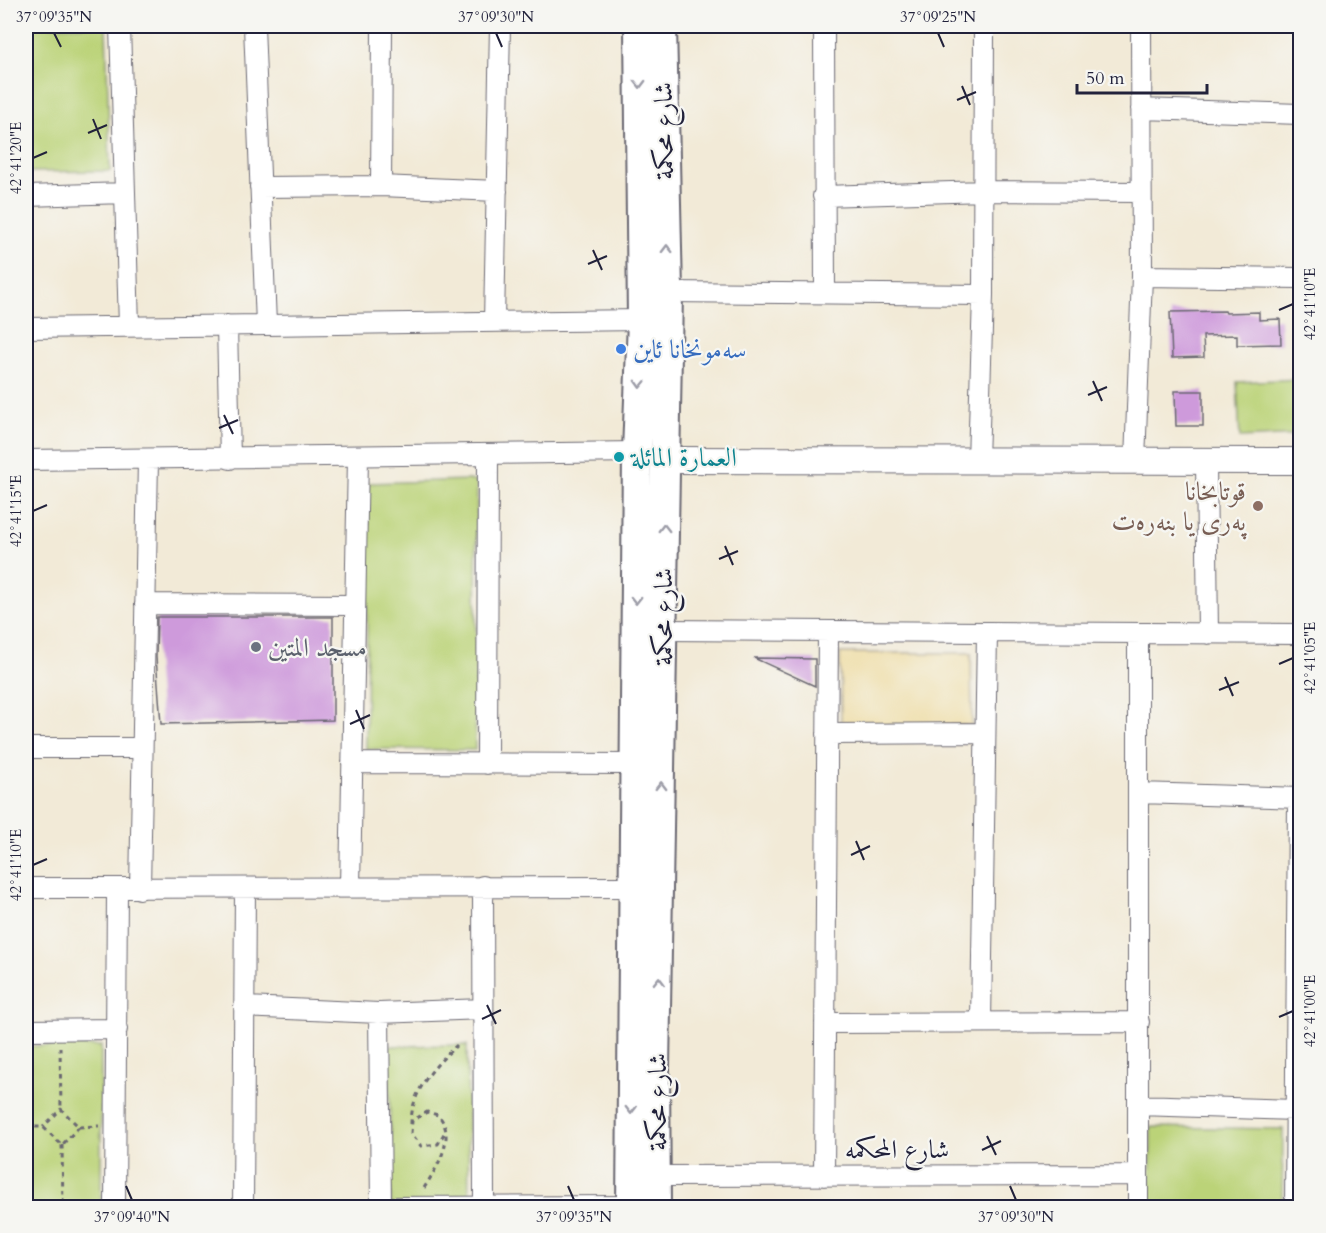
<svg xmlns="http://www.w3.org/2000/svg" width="1326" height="1233" font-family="Cardo,Amiri,serif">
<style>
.green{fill:#bbd378;stroke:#6e7a5a;stroke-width:1.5}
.sand{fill:#eeda9e;stroke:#887e6c;stroke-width:1.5}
.building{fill:#ce9adb}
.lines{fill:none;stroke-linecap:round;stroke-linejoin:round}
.minor-casing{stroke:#6b6872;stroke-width:22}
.tertiary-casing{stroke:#6b6872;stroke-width:28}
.secondary-casing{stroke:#6b6872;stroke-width:32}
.path{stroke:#6b6872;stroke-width:3;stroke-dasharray:4.5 4.5;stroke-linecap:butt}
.minor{stroke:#fff;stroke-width:20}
.tertiary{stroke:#fff;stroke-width:26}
.secondary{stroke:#fff;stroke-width:28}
.oneway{stroke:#9c9ca7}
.ticks{fill:none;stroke:#22223b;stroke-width:2}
.shop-dot{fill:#3f7fe0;stroke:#f6f6f2;stroke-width:2}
.culture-dot{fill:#0f9aa8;stroke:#f6f6f2;stroke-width:2}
.education-dot{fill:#8d6e63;stroke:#f6f6f2;stroke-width:2}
.worship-dot{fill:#6b7280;stroke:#f6f6f2;stroke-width:2}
.labels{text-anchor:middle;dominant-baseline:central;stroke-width:4.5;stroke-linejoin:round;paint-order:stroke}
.street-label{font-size:26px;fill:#22223b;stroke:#f6f6f2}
.shop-label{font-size:26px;fill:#366cbe;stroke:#f6f6f2;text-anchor:start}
.culture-label{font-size:26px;fill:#0d838f;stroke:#f6f6f2;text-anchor:start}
.education-label{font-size:26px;fill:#785e54;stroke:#f6f6f2;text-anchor:end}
.worship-label{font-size:26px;fill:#5b616d;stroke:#f6f6f2;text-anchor:start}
.neatline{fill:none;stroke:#22223b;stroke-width:2}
.ticks-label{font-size:15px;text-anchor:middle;fill:#22223b}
</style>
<rect width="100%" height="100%" fill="#f6f6f2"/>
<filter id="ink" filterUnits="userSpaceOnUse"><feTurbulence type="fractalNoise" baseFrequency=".0167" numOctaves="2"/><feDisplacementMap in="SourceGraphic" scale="12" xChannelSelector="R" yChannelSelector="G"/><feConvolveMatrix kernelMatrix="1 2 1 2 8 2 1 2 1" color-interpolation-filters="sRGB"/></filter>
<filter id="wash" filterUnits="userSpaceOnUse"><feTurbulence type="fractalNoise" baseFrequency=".008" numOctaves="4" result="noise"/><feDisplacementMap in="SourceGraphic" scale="24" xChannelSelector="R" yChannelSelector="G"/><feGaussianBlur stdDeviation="1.35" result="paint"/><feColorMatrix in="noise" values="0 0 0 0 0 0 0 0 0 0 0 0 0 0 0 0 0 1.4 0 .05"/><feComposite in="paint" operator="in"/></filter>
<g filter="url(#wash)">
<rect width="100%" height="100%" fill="#f2ead7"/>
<path class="green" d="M26 26H106L110 171 26 172Z
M1300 379V435L1240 438 1237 382Z
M469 480 477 482 475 750 366 749 368 483Z
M467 1045 469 1207H391L389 1046Z
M26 1046H101V1207H26Z
M1151 1127 1283 1129 1282 1207H1150Z"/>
<path class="sand" d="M840 653H971L972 725H841Z"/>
<g id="blocks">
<path class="building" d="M1225 311 1226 313 1259 312V320L1280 319 1281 344 1237 345V335L1203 336 1204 357 1172 358 1170 312Z
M1175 391H1203V426H1176Z
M157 617H333V720L161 724 156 657Z
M754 658 815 659V686Z"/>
</g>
</g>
<g filter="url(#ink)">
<use href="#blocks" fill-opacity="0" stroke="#6b6872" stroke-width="1.5"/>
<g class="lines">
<defs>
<path id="minor" d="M120 26 129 326
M254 26 266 324
M824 26 825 292
M1141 109 1300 114
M381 186 382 26
M260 187 381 186 497 191
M26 196 125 193
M823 196 984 191 1141 192
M1142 276 1300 278
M668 292 983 295
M494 322 500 26
M227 325 230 459
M26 328 642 320
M26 460 637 452
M978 461 983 295 984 26
M1135 461 1142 276 1141 26
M1206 461 1208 634
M145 604 355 605
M663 630 1300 634
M827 734 985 733
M26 748H142
M352 763 635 764
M487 764 488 454
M1139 793 1300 798
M483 886 484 1205
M350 887 358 457
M26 888 634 887
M140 889 148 460
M244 1007 379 1013 483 1009
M379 1013 381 1208
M981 1022 987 632
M825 1023 1139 1022
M26 1030 117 1029
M1139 1105 1296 1110
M657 1176 1138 1175
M824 1176 828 631
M381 1207 631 1206
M115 1208 117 889
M243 1208 245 888
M1138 1208V633
M1295 1208 1298 798"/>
<path id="tertiary" d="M664 460 1300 461"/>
<path id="secondary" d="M631 1208 637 452 642 320 639 26
M656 1208 655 1068 668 292 662 26"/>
</defs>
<use href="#minor" class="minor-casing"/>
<use href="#tertiary" class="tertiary-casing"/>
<use href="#secondary" class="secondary-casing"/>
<path class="path" d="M60 1047 61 1109
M411 1124C411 1091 434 1066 457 1045
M26 1127H43L62 1145 79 1127 61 1109 43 1127
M79 1127 99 1126
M62 1145 63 1208
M424 1188C436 1169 458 1136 438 1115L427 1112 412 1121 411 1133 421 1146 438 1144 446 1130"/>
<use href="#minor" class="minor"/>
<use href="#tertiary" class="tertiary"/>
<use href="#secondary" class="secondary"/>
</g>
<defs><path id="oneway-chevron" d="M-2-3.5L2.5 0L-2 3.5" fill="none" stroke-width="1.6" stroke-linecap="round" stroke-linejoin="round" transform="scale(1.5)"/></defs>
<g class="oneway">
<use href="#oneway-chevron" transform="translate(640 84) rotate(89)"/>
<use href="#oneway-chevron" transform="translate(667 249) rotate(-91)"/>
<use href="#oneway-chevron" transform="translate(640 384) rotate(92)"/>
<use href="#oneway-chevron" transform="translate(664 528) rotate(-90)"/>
<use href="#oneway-chevron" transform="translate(636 600) rotate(90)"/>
<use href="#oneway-chevron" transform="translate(661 786) rotate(-89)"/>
<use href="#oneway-chevron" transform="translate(659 981) rotate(-89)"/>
<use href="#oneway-chevron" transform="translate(631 1110) rotate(90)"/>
</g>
</g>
<path class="ticks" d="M54 33 61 47M496 33 502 47M938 33 944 47M962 86 970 105M957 100 976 92M93 119 101 139M88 133 107 125M33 158 47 152M593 250 602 270M588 264 607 256M1279 310 1293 304M1093 381 1102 401M1088 395 1107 387M224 415 233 434M219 428 238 420M33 511 47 505M725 546 733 565M719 559 738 551M1279 664 1293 658M1225 677 1233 696M1219 690 1239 682M356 710 364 729M350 724 370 715M856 841 864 860M851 855 870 846M33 865 47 859M487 1005 496 1024M1279 1017 1293 1011M482 1019 501 1010M987 1136 996 1155M982 1150 1001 1141M126 1186 132 1200M568 1186 574 1200M1010 1186 1016 1200"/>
<circle class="shop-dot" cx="621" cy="349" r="6"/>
<circle class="culture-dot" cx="619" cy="457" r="6"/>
<circle class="education-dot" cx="1258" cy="506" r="6"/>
<circle class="worship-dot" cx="256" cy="647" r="6"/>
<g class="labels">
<g class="street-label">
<text transform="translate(664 131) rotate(-91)">شارع محكمة</text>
<text transform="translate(663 617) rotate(-90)">شارع محكمة</text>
<text transform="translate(657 1102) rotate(-90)">شارع محكمة</text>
<text x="897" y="1149">شارع المحكمه</text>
</g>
<g class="shop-label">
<text x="633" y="349">سەمونخانا ئاین</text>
</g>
<g class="culture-label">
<text x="631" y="457">العمارة المائلة</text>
</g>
<g class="education-label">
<text x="1246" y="491">قوتابخانا<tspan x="1246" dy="30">پەری یا بنەرەت</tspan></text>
</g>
<g class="worship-label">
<text x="268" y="647">مسجد المتين</text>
</g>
</g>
<rect width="1326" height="1233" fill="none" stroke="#f6f6f2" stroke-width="66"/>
<path d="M1077 84v9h130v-9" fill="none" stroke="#22223b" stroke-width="3"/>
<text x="1086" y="84" font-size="18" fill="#22223b" stroke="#f6f6f2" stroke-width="4.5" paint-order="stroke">50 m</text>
<rect x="33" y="33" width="1260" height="1167" class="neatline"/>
<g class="ticks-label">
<text x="54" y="22">37°09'35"N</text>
<text x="496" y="22">37°09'30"N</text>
<text x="938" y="22">37°09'25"N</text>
<text transform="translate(16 158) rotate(-90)" y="5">42°41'20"E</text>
<text transform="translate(1310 304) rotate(-90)" y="5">42°41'10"E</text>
<text transform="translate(16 511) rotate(-90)" y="5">42°41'15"E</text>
<text transform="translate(1310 658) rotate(-90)" y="5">42°41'05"E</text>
<text transform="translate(16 865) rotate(-90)" y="5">42°41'10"E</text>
<text transform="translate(1310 1011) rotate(-90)" y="5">42°41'00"E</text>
<text x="132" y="1222">37°09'40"N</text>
<text x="574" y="1222">37°09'35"N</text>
<text x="1016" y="1222">37°09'30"N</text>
</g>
</svg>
